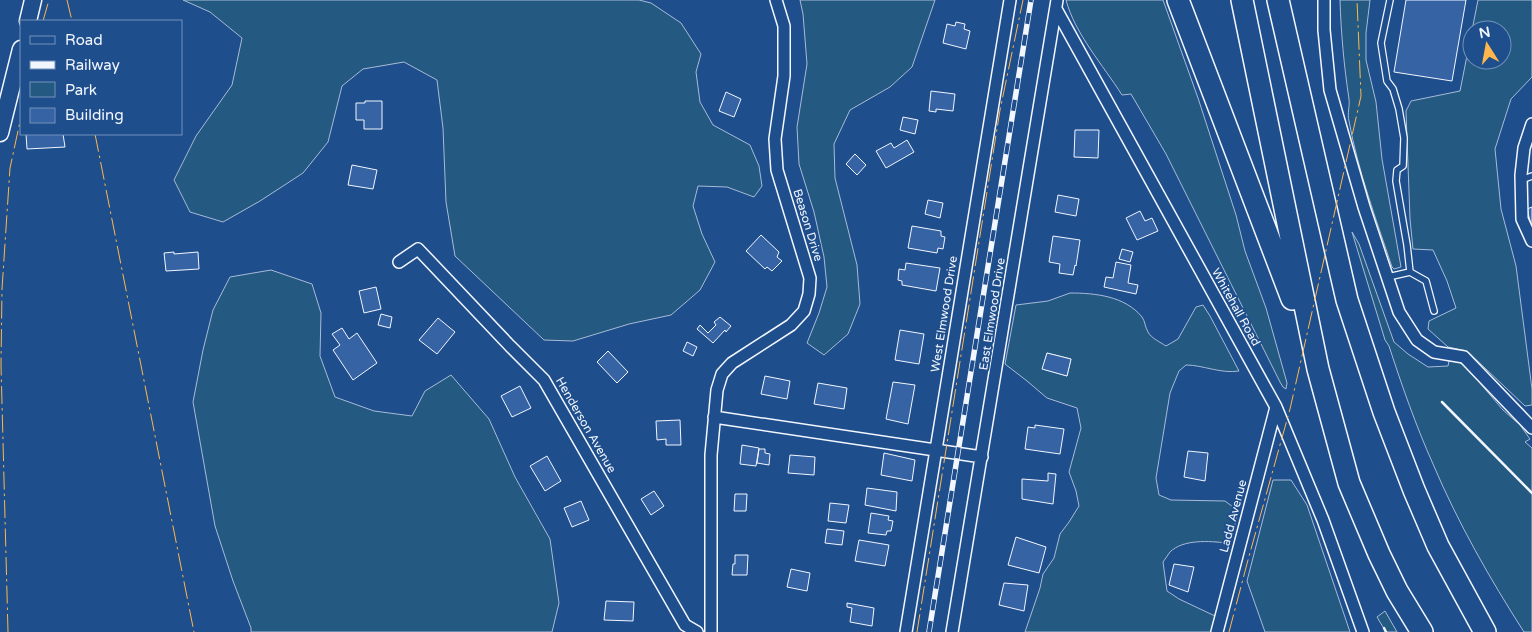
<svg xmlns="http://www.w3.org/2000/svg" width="1532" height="632" font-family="'Varela Round',sans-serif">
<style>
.green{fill:#245a82;stroke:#a8bbd7;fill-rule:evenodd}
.building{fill:#3563a3;stroke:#f2f6ff}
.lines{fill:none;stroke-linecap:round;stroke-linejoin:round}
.lane-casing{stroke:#f2f6ff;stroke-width:8}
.street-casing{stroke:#f2f6ff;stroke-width:14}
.secondary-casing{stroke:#f2f6ff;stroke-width:19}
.highway-casing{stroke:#f2f6ff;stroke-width:24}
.lane{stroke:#1f4e8c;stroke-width:5.5}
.street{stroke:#1f4e8c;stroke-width:11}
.secondary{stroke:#1f4e8c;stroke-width:16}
.highway{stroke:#1f4e8c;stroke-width:21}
.rail-casing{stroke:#f2f6ff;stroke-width:5.5}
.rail{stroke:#1f4e8c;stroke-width:4;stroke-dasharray:11;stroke-linecap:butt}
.wall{stroke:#f2f6ff;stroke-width:2.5}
.power{stroke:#ffb74d;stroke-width:1;stroke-dasharray:18 4 2.5 4;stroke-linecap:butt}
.labels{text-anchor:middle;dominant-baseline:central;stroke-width:4;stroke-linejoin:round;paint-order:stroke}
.street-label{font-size:12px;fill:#f2f6ff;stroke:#1f4e8c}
</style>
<rect width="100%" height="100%" fill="#1f4e8c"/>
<path class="green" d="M183 0H639L651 3 681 23 701 54 696 72 700 102 713 125 750 145 759 166 762 186 754 197 727 187 698 186 693 206 702 234 715 262 700 290 671 315 629 324 573 341 544 340 455 256 446 202 443 128 437 80 404 62 363 69 342 86 328 142 303 173 260 201 223 222 190 212 174 180 196 136 232 85 242 38 210 12Z
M800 0H935L912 67 890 87 850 110 834 144 835 178 857 265 860 304 848 334 824 355 807 343 819 313 827 287 824 257 814 212 799 164 797 127 807 64 803 14Z
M1066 0H1163L1198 98 1236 215 1245 251 1266 308 1287 383 1286 389 1283 387 1280 382 1166 154 1131 94 1122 95C1103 65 1075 34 1066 0Z
M1340 0H1370L1366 33V60L1376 102 1382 159 1401 267 1394 269 1392 267C1376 219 1358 171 1349 121 1347 114 1350 106 1349 99 1344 66 1341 33 1340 0Z
M1478 0H1532V77L1511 99 1495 149 1501 209 1516 266 1532 389V405L1525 406 1467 351 1448 347 1428 329 1429 321 1456 308 1447 281 1433 250 1413 249 1410 219 1406 111 1411 101 1460 91ZM1472 30H1502V60H1472Z
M1352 232 1359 244 1394 342 1408 354 1428 367 1448 366 1449 361 1459 362 1467 368 1503 410 1520 425 1530 439 1525 442 1532 448V632H1524C1490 579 1458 523 1433 464 1416 426 1402 386 1389 346L1385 340Z
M271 270 312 284 321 313 320 356 335 397 374 411 412 416 425 391 451 375 489 419 515 477 550 539 559 603 552 632H251V628L233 581 215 526 193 402 203 350 213 310 230 277Z
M1070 293C1095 293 1125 296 1142 317 1145 321 1145 327 1148 332 1151 338 1160 342 1166 346L1178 339 1196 307 1203 305 1210 316 1239 371C1221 374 1203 365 1186 365L1179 371 1170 393 1156 478 1159 495 1171 500 1225 501 1237 510 1236 522 1226 543C1210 541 1183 539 1170 552 1168 555 1165 559 1163 562L1167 591 1179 599 1215 616 1211 632H1025L1040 588 1043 574 1054 558 1060 534 1069 522 1079 506 1076 491 1069 472 1081 428 1077 408 1047 398 1027 381 1005 364 1016 305 1048 301ZM1047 353 1071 359 1067 376 1043 369Z
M1273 480H1291L1307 505 1350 632H1265L1247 581Z
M1385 611 1397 632H1386L1377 617Z"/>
<path class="building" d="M1406 0H1466L1452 81 1394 72Z
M956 22 965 24 964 29 970 31 966 49 943 43 947 24 955 26Z
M931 91 955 94 953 111 936 109V112L929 111Z
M726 92 741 99 734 117 719 111Z
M365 101H382V129H364V120H356V103H365Z
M903 117 918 120 915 134 900 130Z
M1075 130H1099L1098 158 1074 157Z
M26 134H63L65 147 27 149Z
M907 140 914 152 886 168 876 151 891 143 894 148Z
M855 154 866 165 857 175 846 164Z
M352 165 377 170 373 189 348 185Z
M1058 195 1079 199 1076 216 1055 212Z
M928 200 943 203 940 218 925 214Z
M1532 207V229L1527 209Z
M1140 211 1145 221 1152 218 1158 231 1137 240 1126 218Z
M912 226 941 231V236L945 237 943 249 938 248 937 253 908 248Z
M761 235 779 252 777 257 782 261 772 271 767 267 765 269 746 251Z
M1053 236 1080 240 1076 266 1075 265 1073 275 1059 273 1060 264 1049 262Z
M1122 249 1133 252 1130 262 1119 259Z
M174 252V254L198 252 199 269 166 271 164 253Z
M1116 262 1131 265 1128 283 1138 285 1136 294 1104 287 1106 277 1113 278Z
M906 263 940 268 936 291 902 285V281L898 280 899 269 905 270Z
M376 287 381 309 364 313 359 291Z
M381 314 392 317 390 328 378 325Z
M720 317 731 326 726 332 725 330 713 343 697 329 700 325 708 333 716 325 714 322Z
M438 318 455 332 437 354 419 340Z
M342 328 349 339 357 333 377 363 353 380 333 350 340 345 332 334Z
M900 330 924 334 919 364 895 360Z
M687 342 697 347 693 356 683 351Z
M608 351 628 372 617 383 597 362Z
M1047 353 1071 359 1067 376 1042 369Z
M765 376 790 381 787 399 761 394Z
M893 382 915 385 908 424 886 419Z
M818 383 847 388 844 409 814 404Z
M520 386 531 408 512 417 501 396Z
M680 420 681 445H666V439L657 440 656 421Z
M1035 425 1064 429 1060 454 1025 449 1028 427 1035 428Z
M742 445 759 448 756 466 740 464Z
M759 449H765V453L770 454 769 465 757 463Z
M1188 451 1208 453 1205 481 1184 477Z
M884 453 915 460 912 481 881 475Z
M790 455 815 457 814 475 788 473Z
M547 456 561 481 545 491 530 466Z
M1048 473 1056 474 1053 504 1022 499V479L1048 481Z
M867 488 897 492 896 511 865 505Z
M654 491 664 506 651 515 641 499Z
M735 494H747L746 511H734Z
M581 501 589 520 572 527 564 508Z
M830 503 849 505 846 523 828 521Z
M871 513 889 516 888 520 893 521 891 531H887L886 535 868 533Z
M827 529 844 531 842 545 825 543Z
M1016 537 1046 547 1039 573 1008 565Z
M859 540 889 545 885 566 855 561Z
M735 555H748L747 575H732L733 564H735Z
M1174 564 1194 567 1188 592 1169 585Z
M791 569 810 573 807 591 787 587Z
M1004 583 1028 585 1024 611 999 605Z
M606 601 634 602 633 621 604 620Z
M847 603 874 608 872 626 850 622 852 608 847 607Z"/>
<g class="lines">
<defs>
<path id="lane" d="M1390 0 1381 43 1387 81 1393 89 1399 109 1404 138 1403 166 1397 170 1396 181 1407 245 1410 272
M1521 180 1532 176
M1410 272 1426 281 1434 311
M1388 277 1410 272"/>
<path id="street" d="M1324 0V30L1330 90 1364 207 1399 312 1417 340 1434 352 1464 357 1532 428
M1056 9 1276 407 1323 520 1363 632
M1532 124 1524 148 1521 175 1522 219 1532 241
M399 262 418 249 510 346 544 380 685 625 697 632
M714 417 982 457
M711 632V455L717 390 722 374 732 363 791 325 804 311 809 294 810 278 777 170 775 139 784 76V26L776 0
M906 632 1010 0
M952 632 1057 0
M1217 632 1276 407"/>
<path id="secondary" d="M28 21 33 0
M0 133 21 49"/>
<path id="highway" d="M1178 0 1292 299
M1242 0 1318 369 1349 483 1379 554 1397 591 1422 632
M1278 0 1347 300 1384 412 1414 490 1438 546 1485 632"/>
</defs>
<use href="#lane" class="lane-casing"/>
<use href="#street" class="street-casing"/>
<use href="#secondary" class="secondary-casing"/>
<use href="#highway" class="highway-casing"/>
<use href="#lane" class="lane"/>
<use href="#street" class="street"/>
<use href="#secondary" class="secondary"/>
<use href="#highway" class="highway"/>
<defs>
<path id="rail" d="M929 632 1031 0"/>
</defs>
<use href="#rail" class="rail-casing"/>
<use href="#rail" class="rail"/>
<path class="wall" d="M1442 402 1532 493
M1384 628 1386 632"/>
<path class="power" d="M67 0 72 21
M43 21 49 0
M95 134 194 632
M8 632 1 365 2 289 10 168 21 117
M917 632 1000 110 1023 0
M1229 632 1248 560 1290 409 1361 96 1357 0"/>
</g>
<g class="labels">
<g class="street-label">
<text transform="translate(808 225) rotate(73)">Beason Drive</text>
<text transform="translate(1236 307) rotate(61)">Whitehall Road</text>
<text transform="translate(944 314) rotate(-81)">West Elmwood Drive</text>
<text transform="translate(992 314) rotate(-81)">East Elmwood Drive</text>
<text transform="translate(586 425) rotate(60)">Henderson Avenue</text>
<text transform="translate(1233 516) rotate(-75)">Ladd Avenue</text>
</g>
</g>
<rect x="20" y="20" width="162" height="115" fill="#1f4e8c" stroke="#7391ba"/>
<rect x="30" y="36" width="25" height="8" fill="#1f4e8c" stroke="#7391ba"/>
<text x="65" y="45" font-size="15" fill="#f2f6ff">Road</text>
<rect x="30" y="61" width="25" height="8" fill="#f2f6ff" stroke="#7391ba"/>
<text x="65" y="70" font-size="15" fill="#f2f6ff">Railway</text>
<rect x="30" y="82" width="25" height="15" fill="#245a82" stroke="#7391ba"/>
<text x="65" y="95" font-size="15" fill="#f2f6ff">Park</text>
<rect x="30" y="108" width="25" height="15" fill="#3563a3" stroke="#7391ba"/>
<text x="65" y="120" font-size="15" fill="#f2f6ff">Building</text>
<g transform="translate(1487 45) rotate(349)"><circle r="24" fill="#1f4e8c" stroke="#7391ba"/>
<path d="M0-4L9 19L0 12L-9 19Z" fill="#ffb74d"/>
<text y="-8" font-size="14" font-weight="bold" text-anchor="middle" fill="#f2f6ff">N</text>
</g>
</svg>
